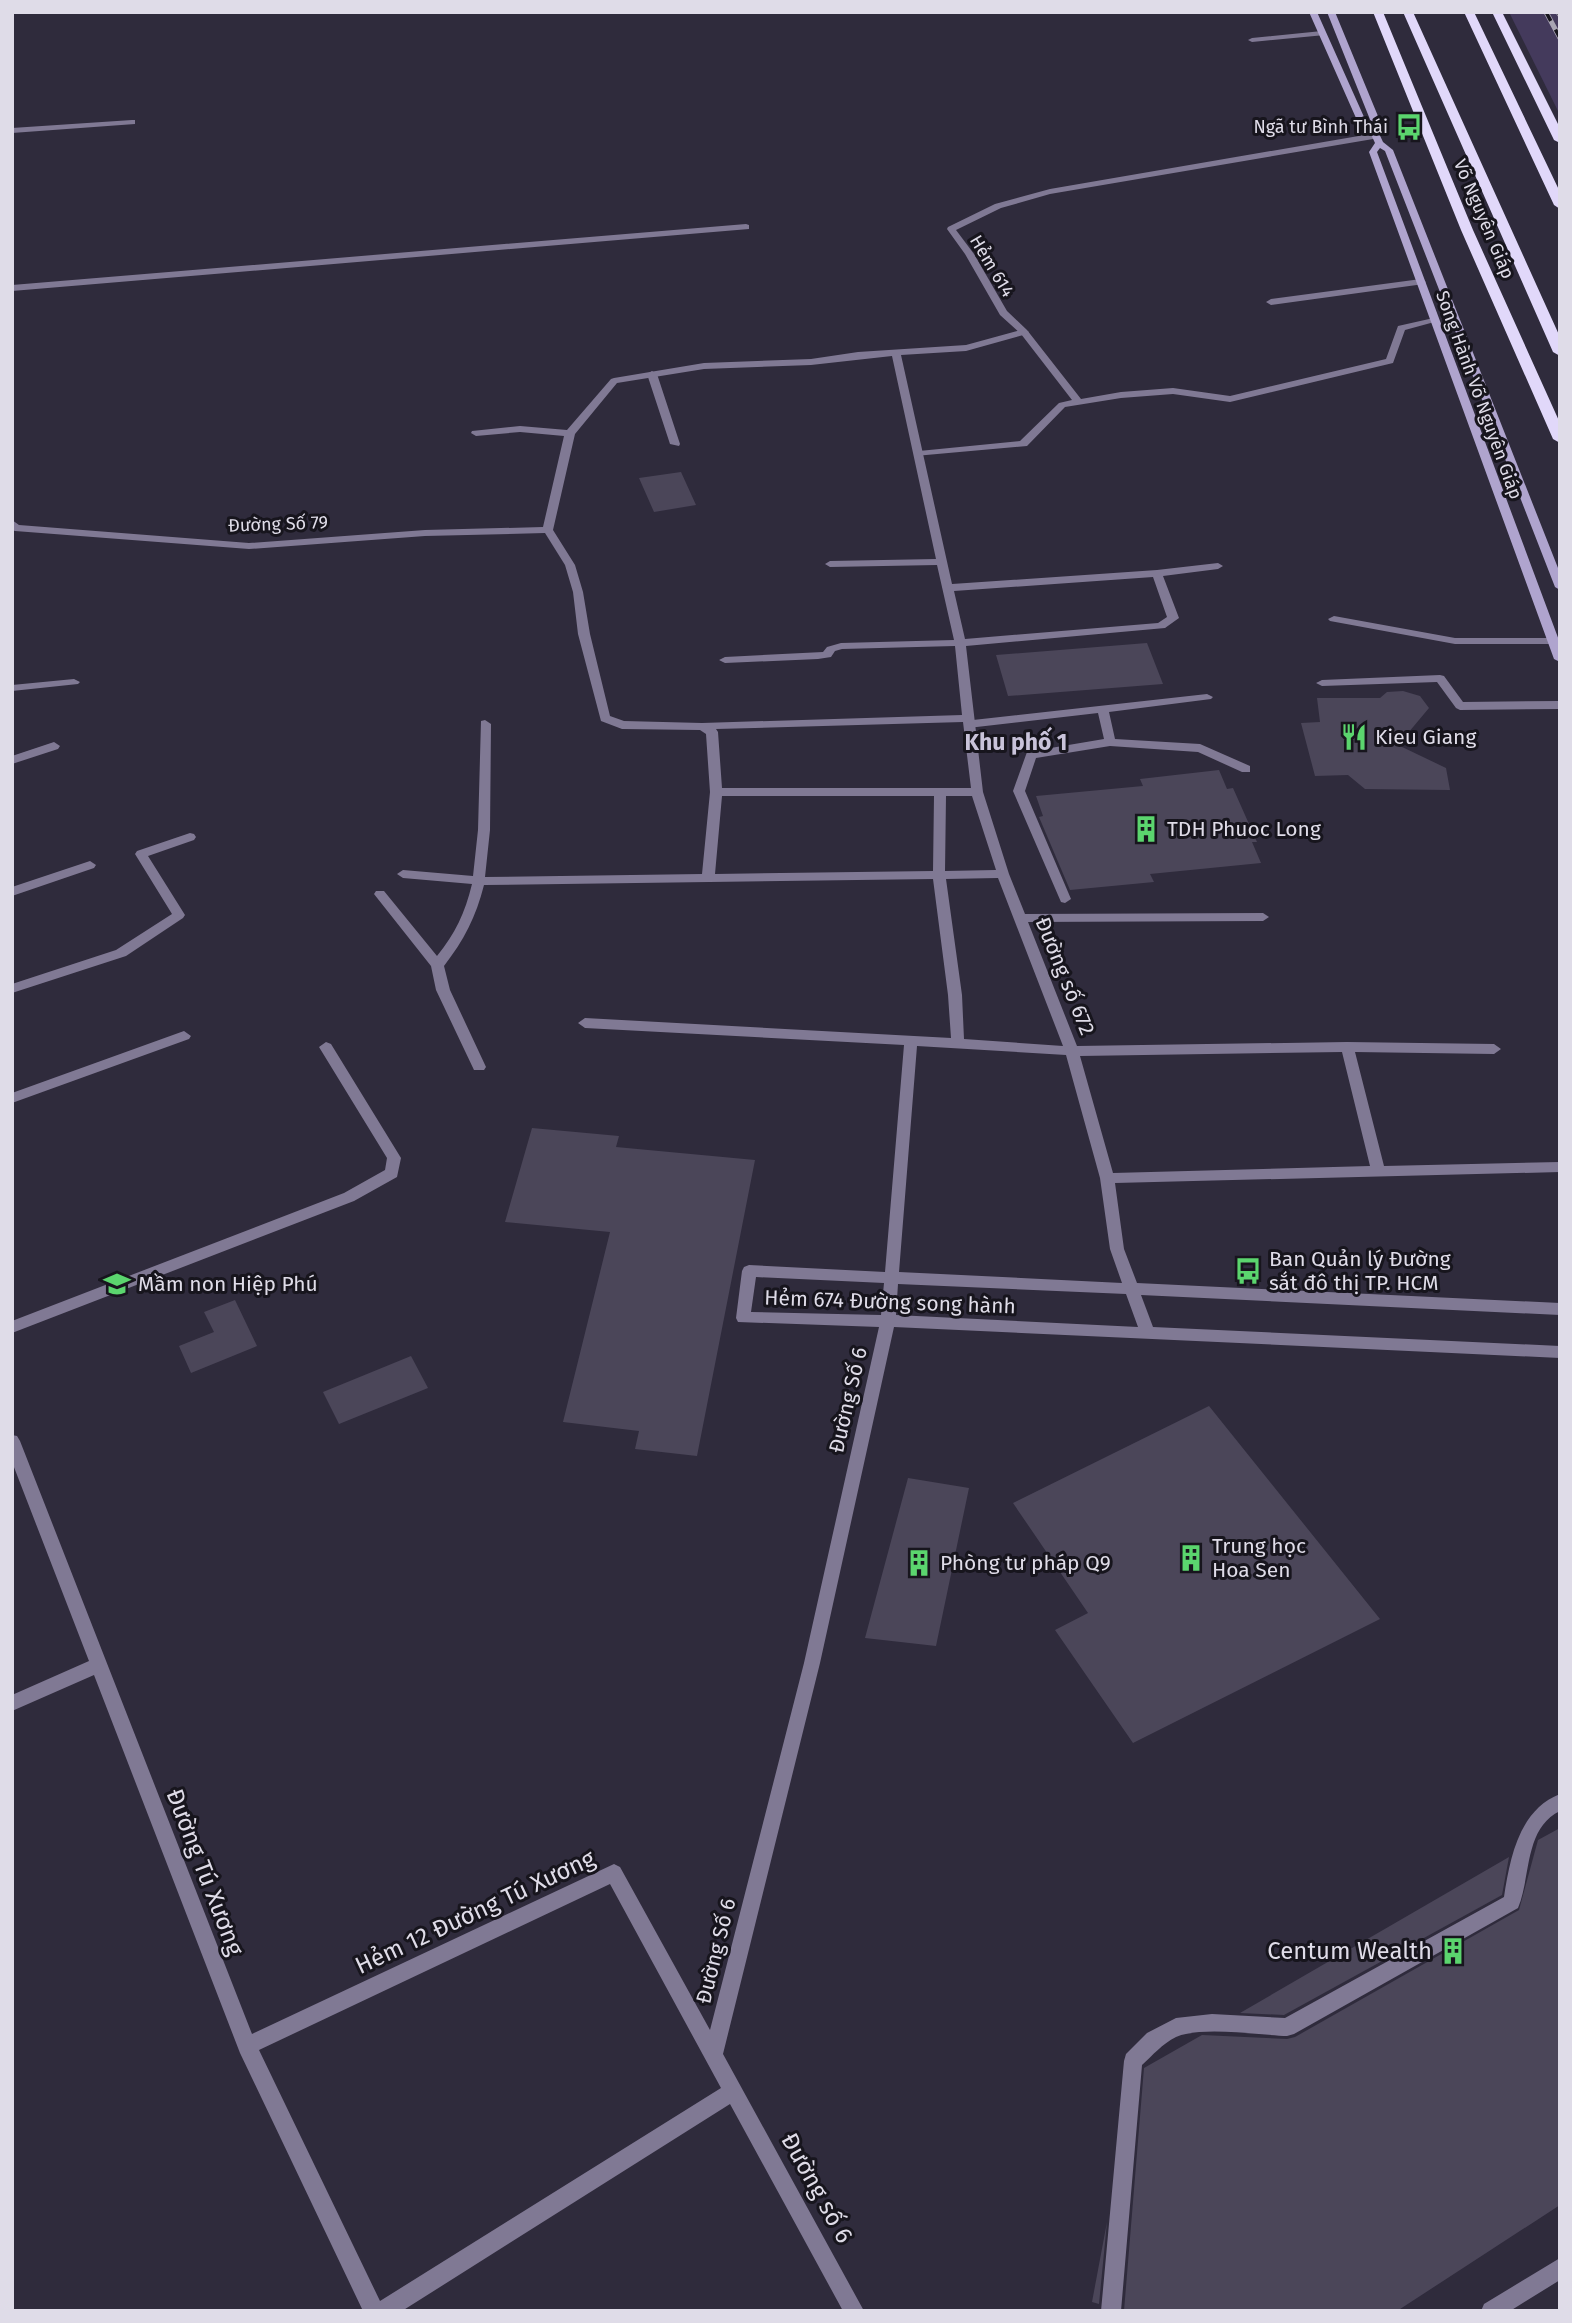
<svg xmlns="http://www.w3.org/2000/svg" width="1572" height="2323" font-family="'Fira Sans',sans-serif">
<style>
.green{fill:#443a5c}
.building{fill:#4b4659}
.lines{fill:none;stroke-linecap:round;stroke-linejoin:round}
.service{fill:#807994;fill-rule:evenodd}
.minor{fill:#807994;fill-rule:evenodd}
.secondary{fill:#afa4ce;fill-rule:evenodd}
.trunk{fill:#e1d8fa;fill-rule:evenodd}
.rail-casing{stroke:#a9a5b3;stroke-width:5}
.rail{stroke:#17151d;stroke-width:3.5;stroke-dasharray:10;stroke-linecap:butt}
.labels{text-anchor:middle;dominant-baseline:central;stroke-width:6;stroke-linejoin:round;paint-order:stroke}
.far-poi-label{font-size:18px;fill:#dfdce8;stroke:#17151d;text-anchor:end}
.far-street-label{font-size:18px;fill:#dfdce8;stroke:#17151d}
.poi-label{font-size:21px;fill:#dfdce8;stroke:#17151d;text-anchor:start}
.street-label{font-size:21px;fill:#dfdce8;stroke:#17151d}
.neighbourhood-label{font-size:23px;font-weight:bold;fill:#c9c3da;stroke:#17151d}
.near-street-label{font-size:24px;fill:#dfdce8;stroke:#17151d}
.near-poi-label{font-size:24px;fill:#dfdce8;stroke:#17151d;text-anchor:end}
</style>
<rect width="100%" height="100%" fill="#2f2b3c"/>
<path class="green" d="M1509 12H1560V115Z"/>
<path class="building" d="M681 472 696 505 654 512 639 478Z
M1147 643 1163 684 1008 696 996 655Z
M1403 691 1420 696 1429 708 1398 745 1446 768 1450 790 1365 789 1348 775 1315 776 1301 723 1320 722 1317 698H1380L1387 692Z
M1219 770 1227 789 1233 788 1257 842H1252L1261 863 1150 874 1154 882 1070 890 1039 817 1043 816 1036 796 1143 786 1140 779Z
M532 1128 619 1136 616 1147 755 1160 697 1456 635 1449 639 1431 563 1422 610 1232 505 1222Z
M235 1300 257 1346 191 1373 179 1346 214 1332 204 1312Z
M411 1356 428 1388 339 1424 323 1392Z
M1209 1406 1380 1619 1133 1743 1055 1630 1088 1613 1013 1503Z
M908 1478 969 1488 936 1646 865 1638Z
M1560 1828V2205L1397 2311H1124L1144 2068 1202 2035 1287 2039 1295 2037 1519 1910 1538 1840Z
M1509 1857 1502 1895 1284 2015 1240 2013Z
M1107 2222 1099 2304 1092 2302Z"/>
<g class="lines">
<path class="service" d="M1322 31H1325V35L1252 42 1248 40 1252 38Z
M1376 133 1379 134V138L1050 194 1001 208 956 230 974 254 1007 311 1027 330 1081 399 1121 392 1173 388 1230 396 1386 359 1398 326 1438 317V321L1405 330 1393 363 1230 402 1173 394 1121 398 1065 407 1027 446 915 456V452L919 451 1020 441 1059 403 1072 400 1021 334 1000 315 965 254 947 229 948 227 995 204 1050 189Z
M746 224 749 225V229L12 291V285Z
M1421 279 1426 282 1424 284 1271 305 1266 302 1271 299Z
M652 371 657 374 680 444 679 446 670 444 647 374Z
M1334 616 1455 638H1553L1559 641 1553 644H1455L1330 621 1328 619Z
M1440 675 1444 676 1463 702 1560 701V709L1460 710 1456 708 1437 682 1322 686 1316 683 1322 680Z
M1207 694 1213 697 1211 699 1109 712 1115 739 1200 744 1250 766V772H1242L1198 752 1110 746 1036 758 1025 791 1071 899 1065 903 1061 902 1013 791 1027 752 1104 739 1098 713 968 728 964 727V721Z
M90 861 96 865 94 868 12 896V887Z
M1560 1794V1811C1524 1828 1531 1878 1518 1908L1294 2034 1287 2036C1259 2035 1201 2026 1176 2037 1162 2044 1153 2055 1142 2065L1121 2311H1101L1124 2061 1126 2054 1147 2033 1176 2018 1212 2014 1285 2018 1504 1897C1510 1858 1519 1810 1560 1794Z
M1560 2258V2280L1510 2311H1481L1484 2304Z"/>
<path class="minor" d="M132 120H135V124L12 133V128Z
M1024 329 1029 332 1027 334 966 351 901 355 952 584 1157 570 1218 563 1223 566 1218 569 1163 576 1179 618 1165 628 966 646 983 792 1009 874 1025 914 1263 913 1269 917 1263 921 1028 922 1077 1046 1347 1042 1494 1044 1501 1049 1494 1054 1355 1052 1384 1166 1560 1162V1172L1115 1183 1124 1249 1137 1283 1560 1303V1315L1141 1295 1153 1327 1560 1346V1358L894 1327 820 1663 723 2054 864 2311H843L730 2104 402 2311H363L240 2053 94 1675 12 1711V1695L89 1661 12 1462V1435L17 1436 20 1441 252 2034 614 1864 620 1867 710 2030 804 1663 879 1327 738 1322 736 1318 742 1271 744 1267 749 1265 885 1272 904 1045 585 1028 578 1023 585 1018 951 1038 948 995 933 879 484 885C476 917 464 940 444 966L450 990 486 1067 484 1070H474L436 990 431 966 374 894 376 891H384L437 956C455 934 465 913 472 884L403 878 397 874 403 870 473 876 478 830 481 721 485 720 491 724 490 830 485 877 702 874 710 792 706 734 700 730 622 729 601 721 578 634 573 592 565 565 545 533 425 536 249 549 15 531 12 530V520L19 525 249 543 425 530 543 527 564 436 520 432 476 436 471 433 472 431 520 426 567 430 611 379 614 378 704 363 811 359 858 352 966 345ZM892 356 936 559 830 561 825 564 830 567 937 565 954 640 841 643 827 647 823 652 725 657 719 660 725 663 818 659 831 657 835 651 842 649 955 646 962 715 702 723 624 721 610 716 590 634 583 592 575 565 553 530 575 434 617 383 704 369 811 365ZM1153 577 1167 617 1158 623 965 639 954 591ZM963 722 971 788H722L718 732 716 729ZM722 796H934L933 871 715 874ZM946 796H972L996 870 945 871ZM998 878 1063 1046 964 1039 962 995 946 879ZM917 1046 1066 1055 1100 1178 1110 1249 1122 1283 899 1272ZM1342 1052 1370 1166 1113 1173 1080 1056ZM756 1277 884 1283 881 1315 751 1312ZM898 1284 1126 1294 1138 1327 896 1315ZM610 1884 721 2088 380 2301 259 2050Z
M74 679 80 682 78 684 12 691V685Z
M54 742 60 746 58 749 12 764V756Z
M190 833 194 834 196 837 194 840 148 856 185 915 183 918 126 956 12 993V984L116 950 172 914 135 854 137 851Z
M184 1031 191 1036 189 1039 12 1103V1093Z
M326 1042 331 1044 401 1158 397 1177 354 1201 12 1333V1321L344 1193 385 1170 387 1158 319 1047Z"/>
<path class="secondary" d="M1309 12H1317L1364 117 1371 122 1327 12H1335L1380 121 1376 127 1383 142 1393 150 1560 573V590L1555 587 1385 151 1380 148 1377 152 1560 643V662L1554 659 1369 152 1375 143 1368 128 1356 118Z"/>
<path class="trunk" d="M1373 12H1383L1473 230 1560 423V443L1553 439 1461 230Z
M1403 12H1413L1560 337V356L1553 352Z
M1464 12H1474L1560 192V209L1554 205Z
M1492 12H1502L1560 128V143L1554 140Z"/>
<defs>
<path id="rail" d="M1546 12 1560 38
M1558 12 1560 15"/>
</defs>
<use href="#rail" class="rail-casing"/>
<use href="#rail" class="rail"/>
</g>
<defs>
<symbol id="bus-bare" viewBox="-9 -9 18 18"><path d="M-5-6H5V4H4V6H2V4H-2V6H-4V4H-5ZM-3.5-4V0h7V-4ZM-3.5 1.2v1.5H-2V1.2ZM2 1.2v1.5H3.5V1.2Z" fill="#5bd56e" stroke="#17151d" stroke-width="2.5" paint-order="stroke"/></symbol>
<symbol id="restaurant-bare" viewBox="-9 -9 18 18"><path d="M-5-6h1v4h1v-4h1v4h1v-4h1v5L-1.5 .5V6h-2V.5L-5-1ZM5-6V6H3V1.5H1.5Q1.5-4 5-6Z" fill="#5bd56e" stroke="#17151d" stroke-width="2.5" paint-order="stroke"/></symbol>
<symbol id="building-bare" viewBox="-9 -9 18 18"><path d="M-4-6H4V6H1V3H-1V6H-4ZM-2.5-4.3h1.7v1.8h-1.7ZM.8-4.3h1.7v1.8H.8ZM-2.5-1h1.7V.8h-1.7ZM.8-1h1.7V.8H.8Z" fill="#5bd56e" stroke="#17151d" stroke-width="2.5" paint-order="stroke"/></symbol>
<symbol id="school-bare" viewBox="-9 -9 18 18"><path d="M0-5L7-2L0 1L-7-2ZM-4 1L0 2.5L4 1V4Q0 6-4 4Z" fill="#5bd56e" stroke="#17151d" stroke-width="2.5" paint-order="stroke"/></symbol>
</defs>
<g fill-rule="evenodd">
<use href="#bus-bare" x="1390" y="108" width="38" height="38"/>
<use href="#restaurant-bare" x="1335" y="718" width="38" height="38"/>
<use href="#building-bare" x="1127" y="810" width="38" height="38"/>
<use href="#bus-bare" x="1229" y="1252" width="38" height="38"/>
<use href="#school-bare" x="98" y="1265" width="38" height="38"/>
<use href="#building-bare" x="1172" y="1539" width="38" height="38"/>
<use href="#building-bare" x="900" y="1544" width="38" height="38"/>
<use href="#building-bare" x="1434" y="1932" width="38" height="38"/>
</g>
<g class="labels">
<g class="far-poi-label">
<text x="1388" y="127">Ngã tư Bình Thái</text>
</g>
<g class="far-street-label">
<text transform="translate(1484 219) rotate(67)">Võ Nguyên Giáp</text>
<text transform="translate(992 266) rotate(59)">Hẻm 614</text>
<text transform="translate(1479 395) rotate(70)">Song Hành Võ Nguyên Giáp</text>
<text transform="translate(278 524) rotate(-2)">Đường Số 79</text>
</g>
<g class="poi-label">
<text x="1375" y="737">Kieu Giang</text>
<text x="1167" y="829">TDH Phuoc Long</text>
<text x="1269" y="1259">Ban Quản lý Đường<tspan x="1269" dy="24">sắt đô thị TP. HCM</tspan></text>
<text x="138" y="1284">Mầm non Hiệp Phú</text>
<text x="1212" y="1546">Trung học<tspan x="1212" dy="24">Hoa Sen</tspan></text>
<text x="940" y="1563">Phòng tư pháp Q9</text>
</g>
<g class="street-label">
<text transform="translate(1065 976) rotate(68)">Đường số 672</text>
<text transform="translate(890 1302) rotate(2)">Hẻm 674 Đường song hành</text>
<text transform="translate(848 1400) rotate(-77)">Đường Số 6</text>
<text transform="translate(716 1951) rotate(-76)">Đường Số 6</text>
</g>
<g class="neighbourhood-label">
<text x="1016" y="742">Khu phố 1</text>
</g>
<g class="near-street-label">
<text transform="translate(205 1872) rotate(69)">Đường Tú Xương</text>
<text transform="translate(475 1912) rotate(-25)">Hẻm 12 Đường Tú Xương</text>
<text transform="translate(817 2188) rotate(61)">Đường số 6</text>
</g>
<g class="near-poi-label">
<text x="1432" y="1951">Centum Wealth</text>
</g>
</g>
<rect width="1572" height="2323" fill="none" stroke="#dfdce8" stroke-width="28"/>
</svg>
